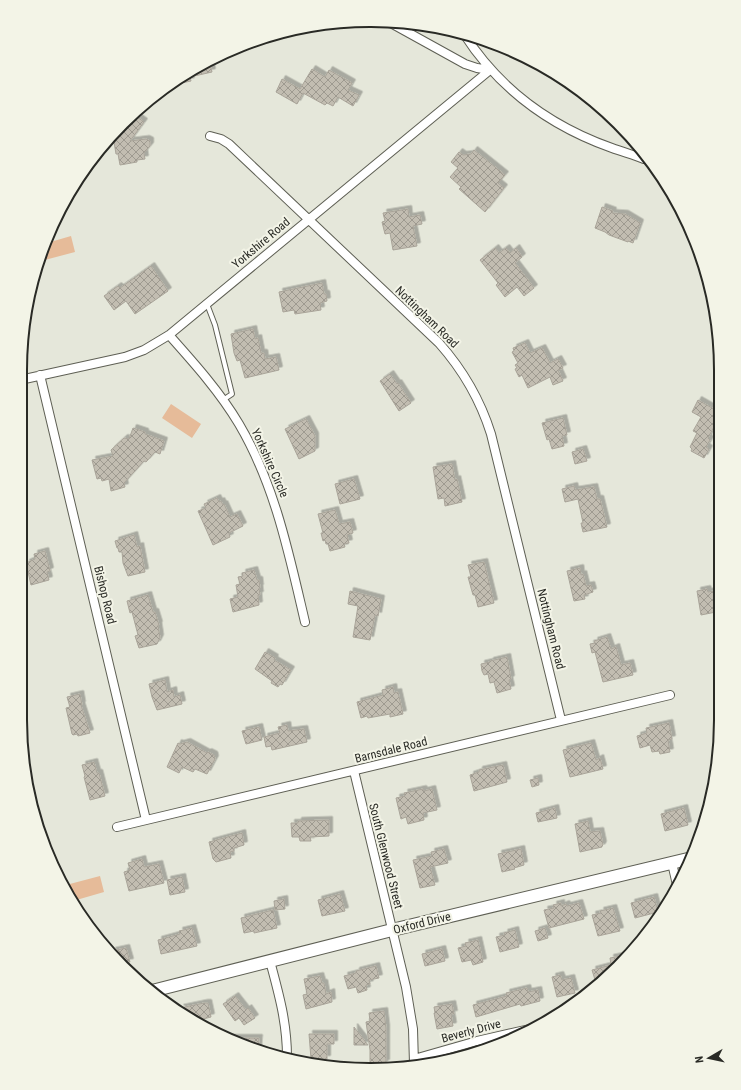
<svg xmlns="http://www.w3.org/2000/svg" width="741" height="1090" font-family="'Roboto Condensed',sans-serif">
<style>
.pitch{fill:#e6bb99}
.building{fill:url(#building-cross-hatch);stroke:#a9a499;filter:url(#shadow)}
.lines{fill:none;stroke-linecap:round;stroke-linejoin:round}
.lane-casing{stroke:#5e5f54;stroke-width:6}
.street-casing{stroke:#5e5f54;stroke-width:10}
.secondary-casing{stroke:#5e5f54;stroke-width:14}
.lane{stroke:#fff;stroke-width:4}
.street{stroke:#fff;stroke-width:8}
.secondary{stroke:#fff;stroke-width:12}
.labels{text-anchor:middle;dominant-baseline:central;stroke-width:4;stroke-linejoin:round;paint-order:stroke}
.street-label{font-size:12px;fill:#292a25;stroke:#f3f4e7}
.rim{fill:none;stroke:#292a25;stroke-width:2}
</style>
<defs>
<pattern id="building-cross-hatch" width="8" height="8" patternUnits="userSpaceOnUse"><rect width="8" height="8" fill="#c2bdb1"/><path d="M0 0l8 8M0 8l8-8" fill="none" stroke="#9e9a90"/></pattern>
<filter id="shadow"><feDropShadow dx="3.5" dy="-3.5" stdDeviation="0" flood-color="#0004"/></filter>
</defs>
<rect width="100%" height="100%" fill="#e5e7da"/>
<path class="pitch" d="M71 236 75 252 41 261 47 243Z
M171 404 201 424 192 438 162 418Z
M100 876 104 892 73 901 66 885Z"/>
<path class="building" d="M207 62V65L210 64 212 72 190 77 191 81 167 86 176 79Z
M312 69 325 77 329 70 352 83 348 90 359 95 353 106 338 97 333 106 327 103 325 105 303 93 297 104 276 92 282 79 300 89Z
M133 114 144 122 130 141 146 139 150 141V146L144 153 145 159 137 160V162L120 165 118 154H116L113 136 123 122Z
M474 150 505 175 498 183 504 188 485 212 459 189 461 187 450 177 458 168 451 162 459 152 463 155 471 154Z
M602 207 613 211 612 213 625 214 640 223 633 243 628 241V242L609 235 605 232 595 228Z
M408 209 409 217 420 215 422 224 413 226 417 246 393 250 390 233 385 234 382 222 385 221 383 213Z
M495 248 499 253 506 248 510 253 516 248 522 257 515 263 534 288 524 296 517 287 505 297 496 285 498 283 480 260Z
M151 266 168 291 135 314 126 301 114 310 104 296 118 286 120 288Z
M322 283 324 294H326L327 301 320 303 321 310 295 314 294 310 283 312 279 292Z
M253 329 255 339 258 338 261 353H264L265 359 276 357 279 370 245 378 240 360 237 361 234 353 231 334Z
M525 343 530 353 542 348 550 363 558 359 563 368 558 370 563 381 553 385 550 377 528 388 522 375 519 377 515 369 517 368 515 365 518 363 512 352 514 351 513 348Z
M390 374 397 384 398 383 411 403 399 411 380 381Z
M698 400 721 413V425L716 423 708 438 710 440 706 447 709 449 704 458 691 451 692 449 690 447 697 433 693 431 701 417 692 412Z
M563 418 567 435 562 436 564 446 552 449 549 439 547 440 542 423Z
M306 419 315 436V451L299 459 285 429Z
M133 428 145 432V434L164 441 160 454 155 452 146 462 144 461 124 483 125 487 111 491 109 479 102 481 101 478 97 479 92 460 113 456 111 450 124 438 129 439Z
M583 449 587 461 575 464 572 452Z
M452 464 455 480 457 479 462 502 445 506 444 498 438 499 433 467Z
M354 479 360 499 340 504 335 484Z
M574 486 575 490 594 487 597 499H600L607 527 583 532 581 523H583L578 499 565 502 562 489Z
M217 498 219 502 221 501 223 505 224 504 230 517 237 514 243 526 229 533 230 537 213 545 198 511 206 508 204 504Z
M335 510 339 524 350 522 353 533 347 535 349 543 344 544 345 547 330 551 328 544H326L325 540 323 541 321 533H323L318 514Z
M134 535 137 547 140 546 145 572 128 576 123 563 122 552H119L118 548H117L115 541Z
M45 551 50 571 47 572 49 580 31 585 26 563 35 559 34 554Z
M484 562 494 603 478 607 475 595H473L468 577H471L468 565Z
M580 568 581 575 583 574 586 586 591 585 593 592 584 595 585 599 574 601 567 571Z
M254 570 257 580H259L260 588H259L260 595H258L259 605 233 612 230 599 238 597 236 585 240 584 238 577 243 576 242 573Z
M707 589 708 592 721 590V611L701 615 697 591Z
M350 591 381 599 378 616 375 615 370 640 353 637 358 606 348 604Z
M148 595 153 612H155L159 625H158L160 638 157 644 139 648 135 636 138 635 132 612 130 613 127 601Z
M607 637 611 649 616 647 621 665 630 663 633 675 603 682 595 652 592 653 590 644 595 643 594 641Z
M265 652 275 658 274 660 291 670 282 685 280 684 278 687 271 683 272 681 255 669Z
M507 657 511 679 509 680 511 689 497 693 494 682 490 683 488 674 484 675 482 671 481 664 490 662V661Z
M165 680 167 692 173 690 174 697 180 695 182 704 157 710 152 697 149 684Z
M393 687 394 693 398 692 403 714 390 717V714L368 718 367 716 361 718 357 702 383 695 382 690Z
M80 694 82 705H81L90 733 78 736 77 734 73 735 72 734 66 708 70 707 67 697Z
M669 723 672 739 668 740 670 752 660 754 659 751 652 752 650 745 640 748 637 736 647 733 646 728Z
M287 725 288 731 304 729 307 742 272 750 271 746 266 747 264 737 280 733 278 727Z
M259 727 262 740 246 744 242 731Z
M187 742 207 753 208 752 214 755 215 759 207 774 195 769 193 772 182 767 179 773 167 767 178 743 180 744Z
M591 743 596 760 600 758 603 769 570 777 563 750Z
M94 762 97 773H99L105 796 90 800 84 777 85 776 82 765Z
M503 765 507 782 474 791 470 775 479 772V770Z
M538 778 539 785 532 787 530 780Z
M423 789 424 791 432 789 437 810 423 813 424 820 408 824 406 817 401 819 396 798 405 796 404 793Z
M555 808 557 818 538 822 536 813Z
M684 808 688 825 665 831 661 814Z
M329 820V836L310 837 311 841H300L299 837H292L291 823H298V821Z
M588 821 590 832 600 831 603 845 602 846V847L580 852 575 824Z
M242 833 244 845 234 848V851L230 852 231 858 216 862 213 859 209 842Z
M444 849 448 863 430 867 435 885 420 888 413 860 432 856 431 852Z
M521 849 524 865 514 868 515 869 502 872 498 854Z
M142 859 144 867 159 864 164 883 129 891 124 872 130 870 128 863Z
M182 877 185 892 170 895 167 880Z
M340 894 345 911 322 916 318 900Z
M654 897 658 912 635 918 631 903Z
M284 899 285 909 275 910 274 901Z
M561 903V906L566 904 567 906 579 903 584 919 549 928 544 910 554 908 553 905Z
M613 908 620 931 598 936 592 915 601 913 600 911Z
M273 910 277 928 254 933V931L244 933 241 918Z
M192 928 197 946 161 954 158 940 180 934 179 931Z
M545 928 548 938 538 941 535 931Z
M515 930 519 947 500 952 496 937 505 935 504 933Z
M478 940 483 962 473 965 471 960 462 962 458 948 466 946 465 943Z
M126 948 130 962 122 963 112 951Z
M442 949 445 961 425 966 422 954Z
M620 956 622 962H623L618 968 596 983 592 970 611 965 610 958Z
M376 966 379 978 369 980 370 984 366 985 367 990 358 993 356 987 348 989 344 976 356 973V971Z
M560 975 562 980 571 978 575 993 557 997 552 977Z
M320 976 322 983H324L326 994 331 992 332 1002 306 1009 303 995 307 994 304 979Z
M527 988 528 992 538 990 540 1001 521 1006 520 1004 476 1017 473 1005 507 996 506 993Z
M235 996 246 1010 248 1008 255 1018 244 1025 239 1018 235 1021 223 1004Z
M204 1003H208L211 1017 199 1020 180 1008Z
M452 1004 454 1014H451L453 1026 437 1029 434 1013H435L434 1007Z
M384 1011 386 1028V1063H384V1065L370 1066V1050L366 1022 370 1021 369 1013Z
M354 1027 368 1045H354Z
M309 1034H334V1044H327V1059H311Z
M228 1038H259L258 1049 236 1043Z"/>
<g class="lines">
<defs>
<path id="lane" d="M207 304 215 325 232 394 223 400"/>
<path id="street" d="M389 22 465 64 477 68 490 70
M464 34C500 90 550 126 612 148 623 152 634 155 644 159
M210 136 221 139 229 144 439 343C463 370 480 399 491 434L561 720
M169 335C194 363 220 392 239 424 275 485 289 554 305 622
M40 375 146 820
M20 380 125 357 144 350 169 335 490 70
M354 771 406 987 413 1029 414 1064
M117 827 670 695
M672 863 677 885
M270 961C279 994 287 1023 287 1057
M414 1059 477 1041 534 1028"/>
<path id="secondary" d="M152 991 392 930 692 858"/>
</defs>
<use href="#lane" class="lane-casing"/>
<use href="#street" class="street-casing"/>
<use href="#secondary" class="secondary-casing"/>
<use href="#lane" class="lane"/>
<use href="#street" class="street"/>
<use href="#secondary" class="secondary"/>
</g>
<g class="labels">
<g class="street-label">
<text transform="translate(261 243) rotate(-40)">Yorkshire Road</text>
<text transform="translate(427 317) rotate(44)">Nottingham Road</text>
<text transform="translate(270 463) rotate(66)">Yorkshire Circle</text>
<text transform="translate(105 595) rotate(76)">Bishop Road</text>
<text transform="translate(551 629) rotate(76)">Nottingham Road</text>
<text transform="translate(391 750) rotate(-14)">Barnsdale Road</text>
<text transform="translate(386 856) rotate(76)">South Glenwood Street</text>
<text transform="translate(422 923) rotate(-14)">Oxford Drive</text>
<text transform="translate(471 1031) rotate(-15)">Beverly Drive</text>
</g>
</g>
<path d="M0 0H741V1090H0ZM370 27H371A343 343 0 0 1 714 370V720A343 343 0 0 1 371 1063H370A343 343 0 0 1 27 720V370A343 343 0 0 1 370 27Z" fill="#f3f4e7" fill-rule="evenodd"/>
<path class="rim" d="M370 27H371A343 343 0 0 1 714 370V720A343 343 0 0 1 371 1063H370A343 343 0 0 1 27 720V370A343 343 0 0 1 370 27Z"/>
<g transform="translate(709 1058) rotate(261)" stroke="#f3f4e7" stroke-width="3" paint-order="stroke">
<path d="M0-3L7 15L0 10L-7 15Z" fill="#292a25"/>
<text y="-6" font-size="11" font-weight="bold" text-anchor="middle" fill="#292a25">N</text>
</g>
</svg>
